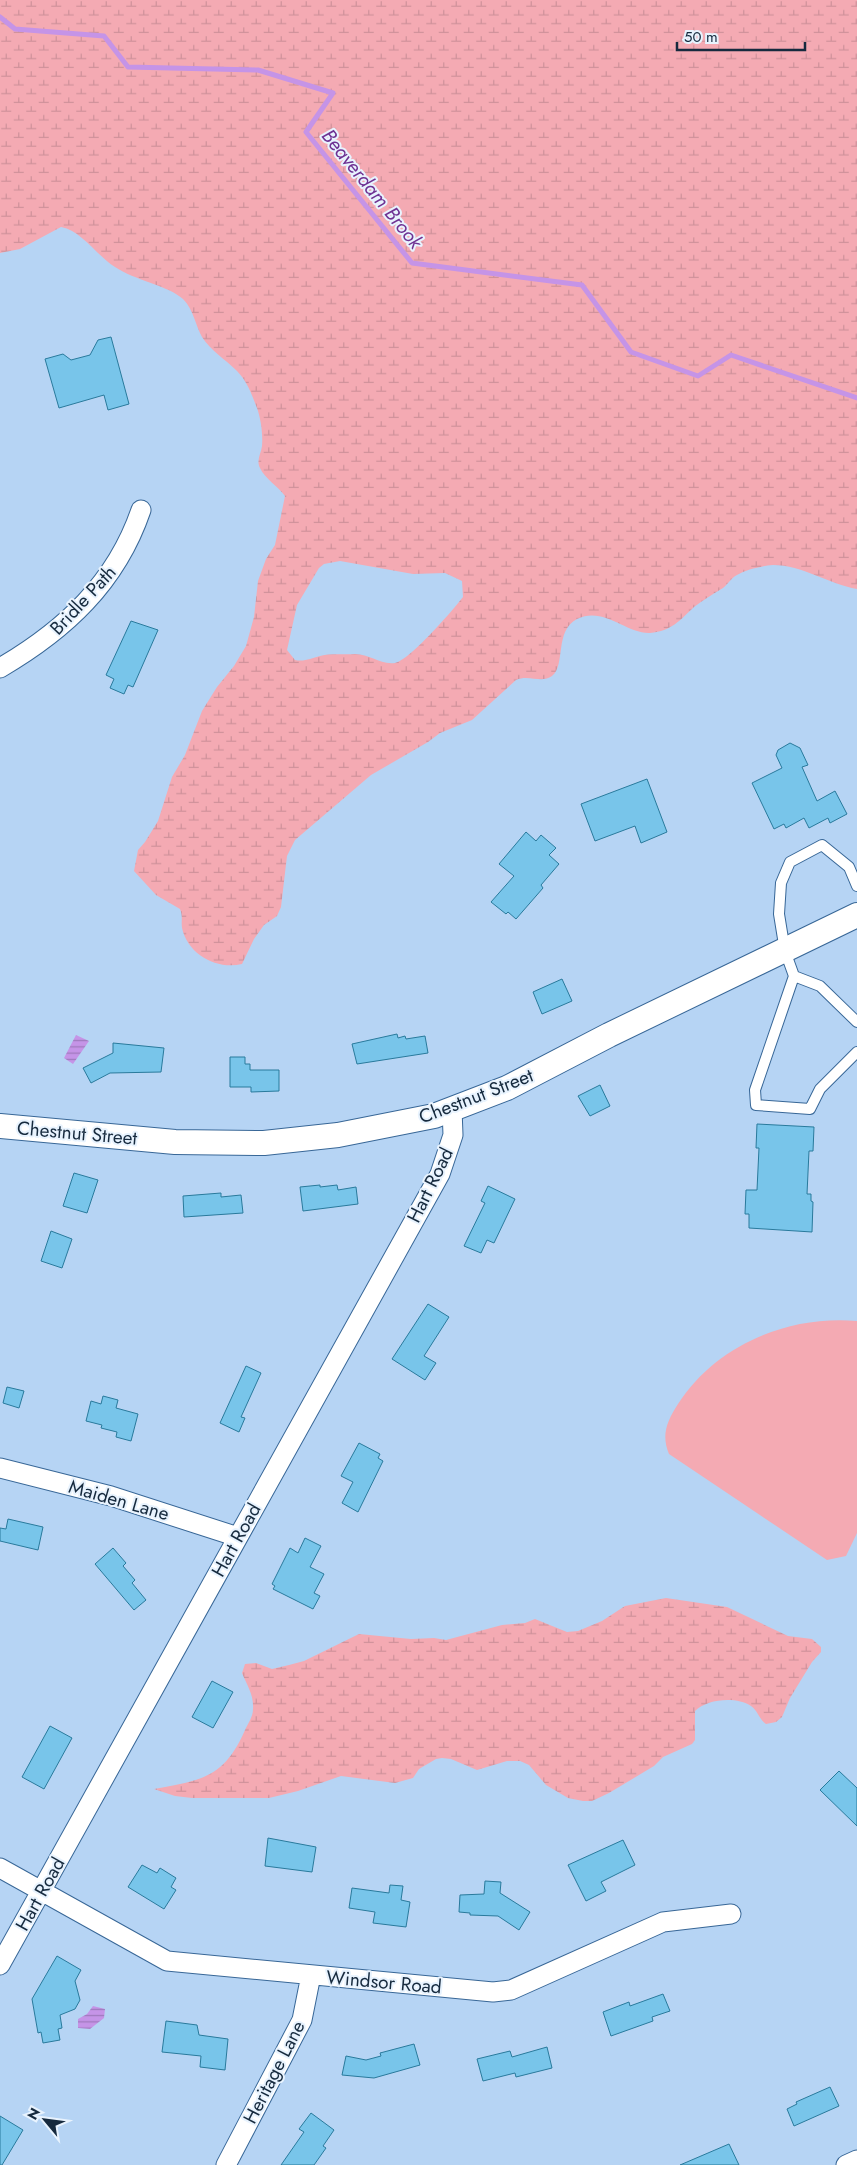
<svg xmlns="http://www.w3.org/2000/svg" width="857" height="2165" font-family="Jost,sans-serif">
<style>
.wetland{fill:url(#wetland-marsh);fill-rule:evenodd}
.garden{fill:#f4aab3}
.water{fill:url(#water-rules)}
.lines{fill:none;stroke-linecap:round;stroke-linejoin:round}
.stream{stroke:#c594e7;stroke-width:5}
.building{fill:#78c5ea;stroke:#297a9c}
.service-casing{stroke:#386797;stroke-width:12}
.minor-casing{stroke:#386797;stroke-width:21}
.tertiary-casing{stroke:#386797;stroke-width:26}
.service{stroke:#fff;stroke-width:10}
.minor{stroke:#fff;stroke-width:19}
.tertiary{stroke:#fff;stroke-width:24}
.labels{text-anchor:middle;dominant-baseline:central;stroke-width:4;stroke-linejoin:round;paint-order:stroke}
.street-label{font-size:19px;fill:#162a3e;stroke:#e8f3fe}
.water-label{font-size:20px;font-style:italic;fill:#6f3293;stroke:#e8f3fe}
</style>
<defs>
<pattern id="wetland-marsh" width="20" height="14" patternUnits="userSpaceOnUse" patternTransform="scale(1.25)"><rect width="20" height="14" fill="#f4aab3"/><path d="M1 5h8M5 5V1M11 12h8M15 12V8" fill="none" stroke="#d0929b"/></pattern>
<pattern id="water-rules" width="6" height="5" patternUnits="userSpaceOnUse" patternTransform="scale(1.25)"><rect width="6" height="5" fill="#c594e7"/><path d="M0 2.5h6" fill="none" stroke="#9f79bd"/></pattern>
</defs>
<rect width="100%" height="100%" fill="#b6d4f4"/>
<path class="wetland" d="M0 0H857V589C829 584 802 565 773 565 762 566 747 569 737 575 731 578 728 584 723 588 713 594 703 600 694 607 680 620 672 631 650 633 626 634 604 606 577 619 554 631 566 665 552 676 541 684 529 674 516 680L472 720 440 733 428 742 371 775 295 840 287 856 281 907 277 916 264 925 254 939 242 964C217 970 188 955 182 928 181 921 183 916 180 909L156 895 134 871 138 850 145 842 158 821 172 777 185 755 202 711 217 687 234 666 246 646 254 617 258 581 266 559 275 545 285 496C278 486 265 479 260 468 256 460 261 454 262 446 263 435 261 419 257 408 252 395 247 381 237 371 225 359 211 351 202 337 195 325 194 310 183 299 169 286 134 280 115 267 96 255 82 231 61 227L20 249 0 253ZM340 561 413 574 445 573 462 581 463 597C453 610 410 660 395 663 380 665 370 654 355 654 344 655 331 653 320 656 311 658 305 662 295 660L287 650 297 605 319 568 324 564Z
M666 1598 727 1607 788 1636 812 1639 821 1647V1652L812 1662 790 1698 782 1717 776 1722 766 1724C759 1719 758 1711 751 1706 736 1696 707 1699 695 1711V1740L692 1744 663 1757 654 1766 609 1793 592 1801H583L568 1798 546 1785 529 1765 520 1761H507L477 1770 451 1759 442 1758 436 1759 419 1769 413 1778 395 1783 341 1776 298 1791 269 1798H192L175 1796 154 1789C202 1780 224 1778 245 1730 248 1723 253 1717 253 1709 254 1695 247 1685 242 1673L245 1664 256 1663 272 1669 289 1665 304 1661 359 1634 411 1639 434 1638 446 1640 502 1625 525 1623 535 1619 567 1632 578 1631 602 1621 625 1606Z"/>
<path class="garden" d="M857 1321V1533L846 1556 827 1560 669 1454C661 1435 667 1421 678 1404 716 1345 788 1315 857 1321Z"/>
<path class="water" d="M76 1035 89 1041 73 1064 64 1058Z
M93 2006 105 2009 104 2018 90 2029 78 2028V2019L87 2014Z"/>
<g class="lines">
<path class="stream" d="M0 17 15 29 104 36 128 67 258 70 333 93 306 132 412 263 582 285 631 352 698 376 731 355 857 398"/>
</g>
<path class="building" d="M111 337 129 404 108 410 104 395 59 408 45 359 63 354 71 360 90 355 98 340Z
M131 621 158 630 133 687 128 685 124 694 110 688 114 679 106 675Z
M790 743 800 748 808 765 802 767 817 801 835 791 847 814 830 823 828 818 809 828 804 818 786 828 784 824 774 829 752 783 782 768 776 755 778 750Z
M647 779 667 832 641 843 635 826 595 841 581 804Z
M526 832 536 841 541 835 556 848 549 855 559 864 541 885 543 888 516 919 508 912 506 914 491 902 514 876 499 864Z
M562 979 572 1001 542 1014 533 992Z
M397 1034 398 1038 405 1036 406 1039 425 1036 428 1053 357 1064 352 1044Z
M113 1043 164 1048 161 1072 110 1073 91 1083 83 1068 113 1053Z
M230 1057H245V1064H250V1070H279V1091L251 1092V1087H230Z
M600 1085 610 1106 590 1116 578 1096Z
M757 1124 814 1127 813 1151H809L807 1194H811V1201L813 1202 812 1232 749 1228V1214H745L746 1190H757L759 1148H756Z
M74 1173 98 1180 87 1213 63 1206Z
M320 1185V1187L337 1185 338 1190 356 1187 358 1204 303 1211 300 1187Z
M488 1186 515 1199 494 1243 487 1240 481 1253 464 1246 485 1203 481 1201Z
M221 1193V1197L241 1195 243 1213 184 1217 183 1196Z
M51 1231 72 1239 62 1268 41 1261Z
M428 1304 449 1317 424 1356 436 1363 425 1380 392 1359Z
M246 1366 261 1373 241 1417 245 1418 239 1432 220 1423Z
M7 1387 24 1391 19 1408 3 1403Z
M103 1396 118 1400 116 1408 138 1414 131 1441 116 1437 117 1432 101 1428 102 1425 86 1421 91 1401 101 1404Z
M359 1443 380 1454 378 1458 383 1461 358 1512 342 1503 353 1482 341 1476Z
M8 1519 43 1527 38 1550 0 1541V1528L6 1529Z
M305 1538 321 1546 310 1567 324 1574 314 1593 320 1596 313 1609 273 1589 275 1586 272 1584 290 1548 298 1553Z
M113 1548 126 1563 123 1566 135 1580 132 1583 146 1600 134 1610 95 1564Z
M212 1681 233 1692 213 1728 192 1717Z
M50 1726 72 1738 44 1789 22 1777Z
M839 1771 857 1788V1826L820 1790Z
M268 1838 316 1847 312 1872 265 1866Z
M623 1840 635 1865 601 1882 606 1891 586 1901 568 1865Z
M142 1865 157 1873 160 1868 176 1878 171 1887 176 1890 164 1909 128 1887Z
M485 1881 501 1882 500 1893 530 1912 519 1930 498 1916 470 1915V1913L459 1912 460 1895 484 1894Z
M390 1885 403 1886 401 1900 410 1902 406 1927 373 1923 375 1912 349 1908 352 1888 389 1893Z
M57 1956 81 1970 75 1981 80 2000 75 2009 60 2015 62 2028 58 2029 60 2040 43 2043 41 2032 38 2033 32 1999Z
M663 1994 670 2011 652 2017 653 2021 611 2036 603 2012 629 2002 630 2006Z
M166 2021 197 2025 199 2035 228 2039 225 2070 200 2067 201 2056 162 2052Z
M414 2044 420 2065 374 2078 342 2075 346 2056 366 2060 381 2056 380 2053Z
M547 2047 552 2068 516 2077 515 2073 483 2081 477 2059 510 2051 512 2057Z
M830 2087 839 2106 794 2126 787 2109 797 2104 796 2102Z
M311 2113 334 2130 323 2146 326 2148 314 2165H281L304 2132 299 2129Z
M0 2116 23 2130 2 2165H0Z
M729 2144 739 2165H680Z"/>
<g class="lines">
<defs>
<path id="service" d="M857 886 849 867 822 845 790 862 781 883 779 914 785 951 794 976 755 1090 756 1105 810 1109 820 1089 857 1052
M794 976 820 986 857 1022"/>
<path id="minor" d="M0 668C65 630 116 583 141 510
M0 1468 111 1496 238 1537
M0 1868 167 1961 493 1992 511 1990 663 1922 731 1914
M0 1965 440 1174 453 1135 452 1109
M226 2165 302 2020 311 1975
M846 2165 857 2160"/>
<path id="tertiary" d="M0 1126 175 1142 264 1143 338 1135 434 1116 507 1088 609 1035 857 915"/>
</defs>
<use href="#service" class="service-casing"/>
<use href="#minor" class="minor-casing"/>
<use href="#tertiary" class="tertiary-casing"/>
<use href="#service" class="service"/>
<use href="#minor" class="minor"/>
<use href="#tertiary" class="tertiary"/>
</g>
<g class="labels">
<g class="street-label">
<text transform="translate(83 600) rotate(-47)">Bridle Path</text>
<text transform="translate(476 1096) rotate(-21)">Chestnut Street</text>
<text transform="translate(77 1133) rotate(5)">Chestnut Street</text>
<text transform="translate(430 1185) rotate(-64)">Hart Road</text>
<text transform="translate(119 1500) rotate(16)">Maiden Lane</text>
<text transform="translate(236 1540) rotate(-61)">Hart Road</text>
<text transform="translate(40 1894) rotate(-61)">Hart Road</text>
<text transform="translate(384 1982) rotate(5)">Windsor Road</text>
<text transform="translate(274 2072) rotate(-63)">Heritage Lane</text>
</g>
<g class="water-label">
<text transform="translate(372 189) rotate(51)">Beaverdam Brook</text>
</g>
</g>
<g transform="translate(45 2120) rotate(299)" stroke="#e8f3fe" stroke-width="4" paint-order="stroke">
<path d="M0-4L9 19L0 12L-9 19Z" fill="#162a3e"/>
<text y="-8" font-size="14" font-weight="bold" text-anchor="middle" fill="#162a3e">N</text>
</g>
<path d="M677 42v8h128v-8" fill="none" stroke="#162a3e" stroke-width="2.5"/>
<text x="684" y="42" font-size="15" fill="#162a3e" stroke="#e8f3fe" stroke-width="4" paint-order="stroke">50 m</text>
</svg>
